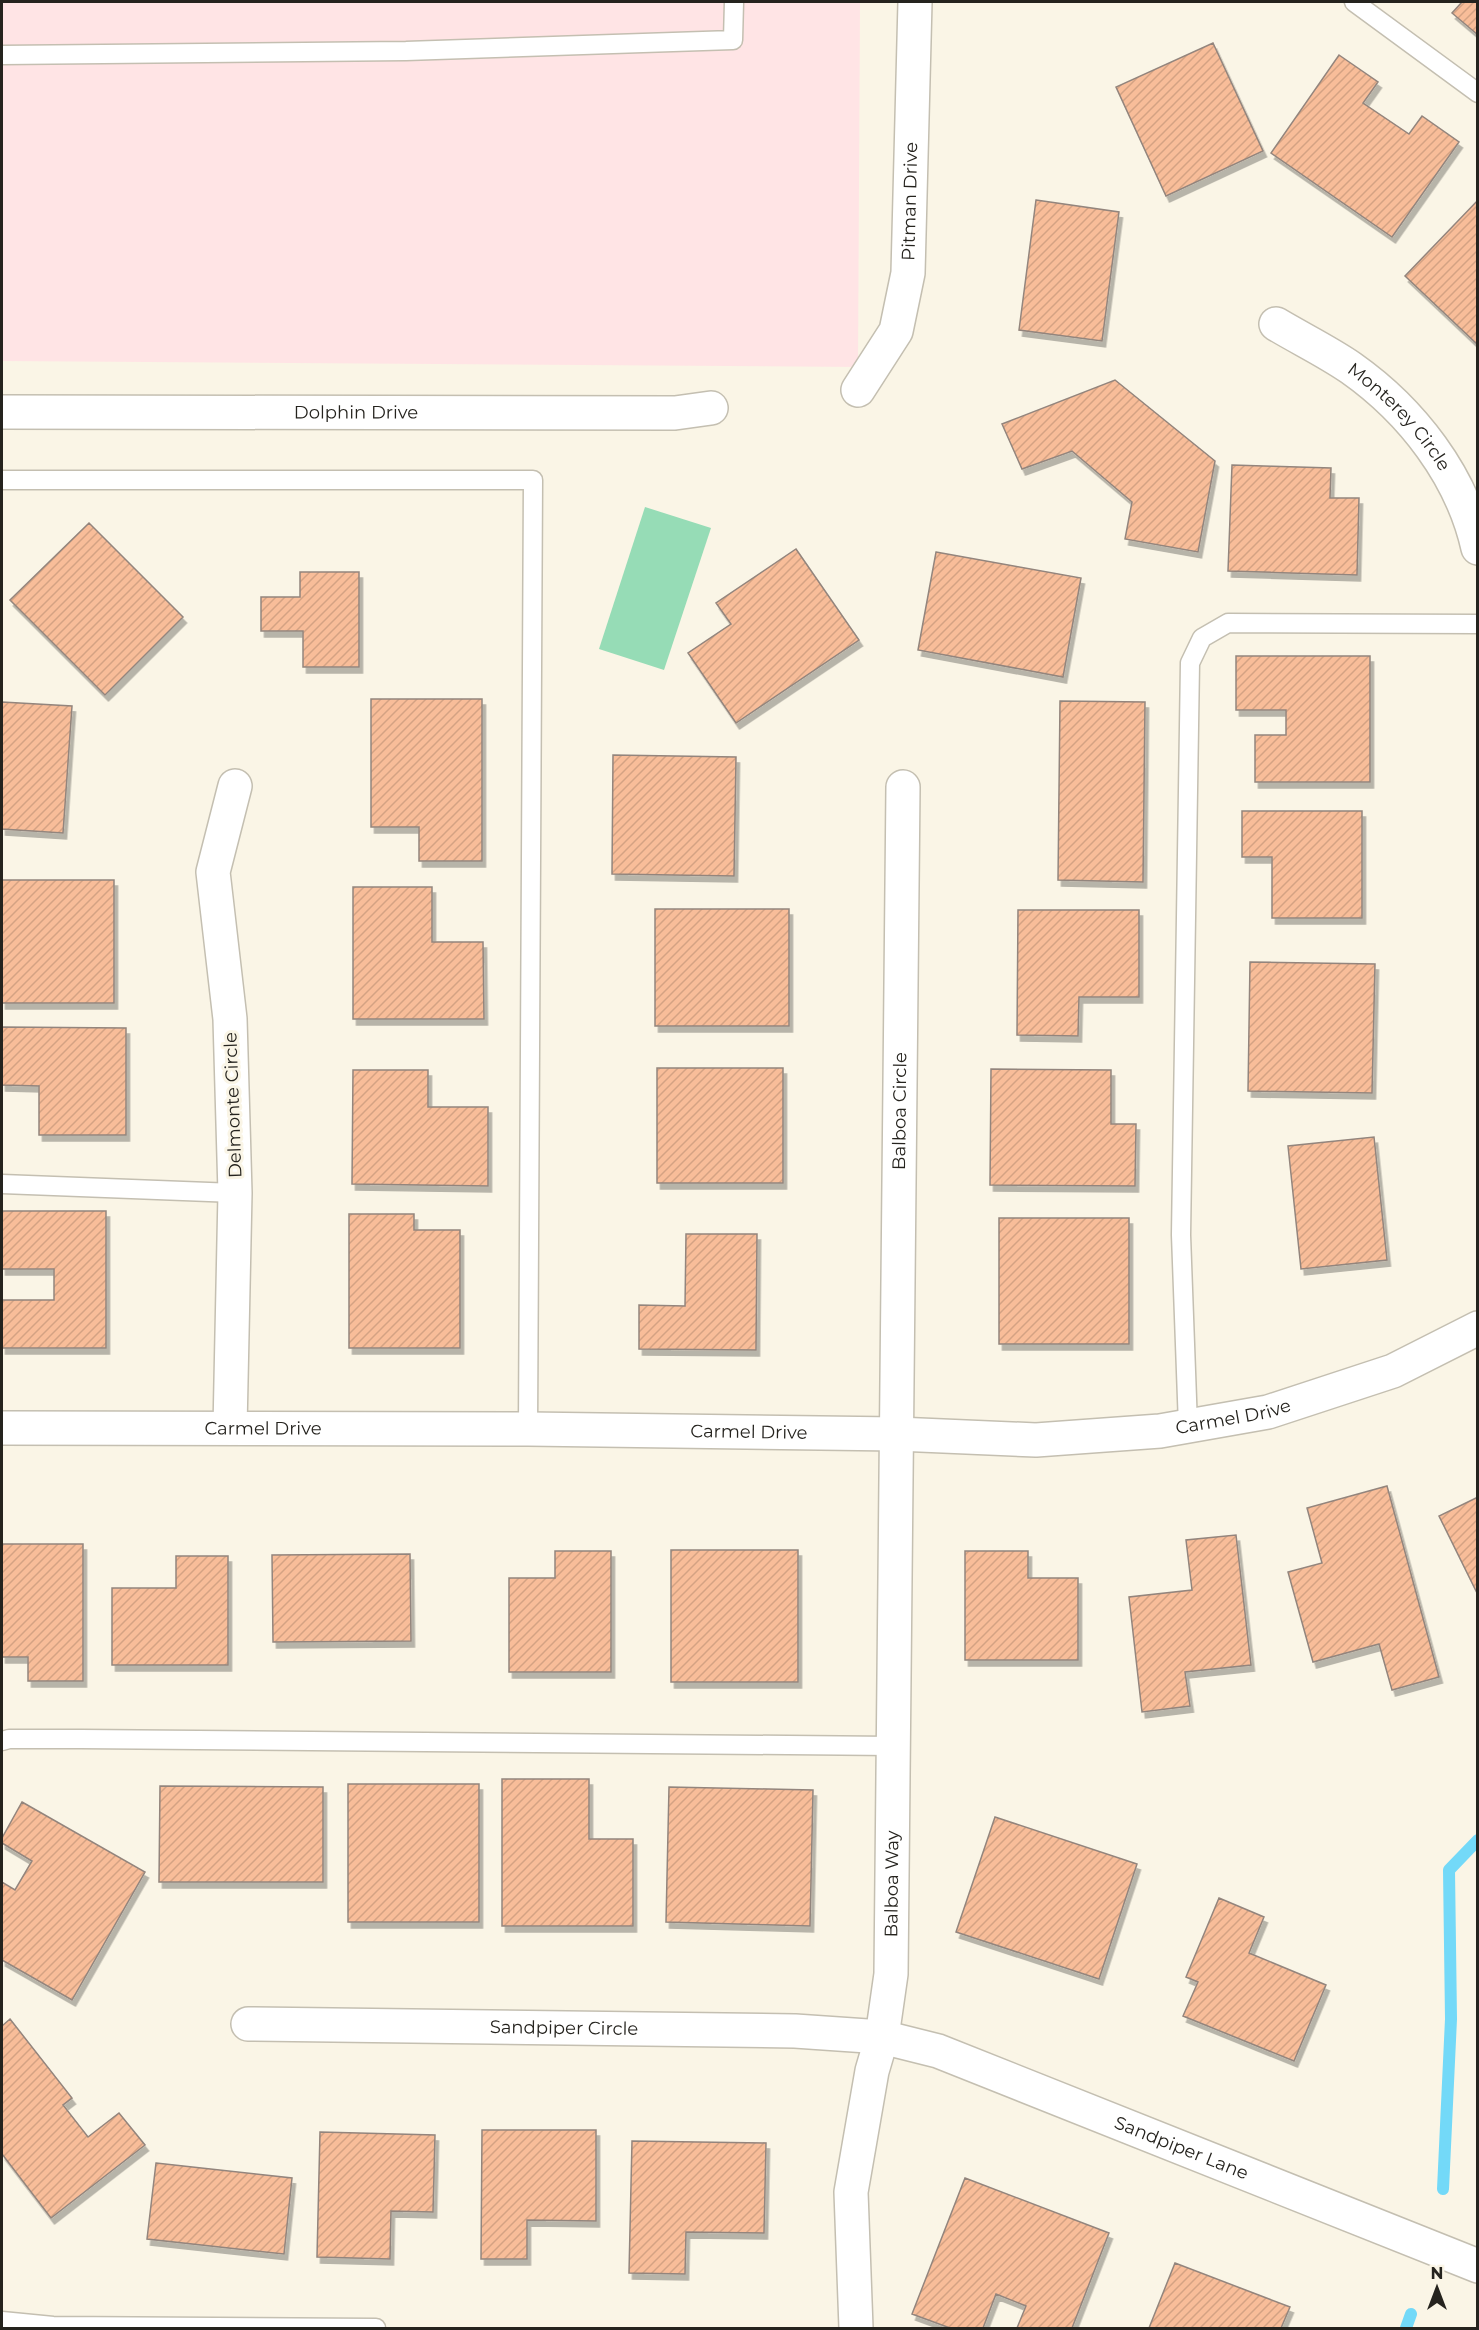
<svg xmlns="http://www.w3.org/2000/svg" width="1479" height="2330" font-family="Montserrat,sans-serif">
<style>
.commercial{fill:#ffe4e5}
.green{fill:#96dcb6}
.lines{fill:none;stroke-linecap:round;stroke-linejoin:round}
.stream{stroke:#73d9f8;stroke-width:12}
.building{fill:url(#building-hatch);stroke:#93857d;stroke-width:1.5;filter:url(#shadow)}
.service-casing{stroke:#c4bfb1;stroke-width:21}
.minor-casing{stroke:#c4bfb1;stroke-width:36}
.tertiary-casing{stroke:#c4bfb1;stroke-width:36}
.service{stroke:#fff;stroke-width:18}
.minor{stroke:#fff;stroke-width:33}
.tertiary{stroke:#fff;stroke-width:33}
.labels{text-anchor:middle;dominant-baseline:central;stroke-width:6;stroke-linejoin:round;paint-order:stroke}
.street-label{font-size:18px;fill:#25231e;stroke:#faf5e6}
</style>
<defs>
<pattern id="building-hatch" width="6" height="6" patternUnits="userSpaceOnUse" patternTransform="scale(1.5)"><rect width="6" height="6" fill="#f8bd99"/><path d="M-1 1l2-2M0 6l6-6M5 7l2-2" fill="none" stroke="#d4a283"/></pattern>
<filter id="shadow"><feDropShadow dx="3.5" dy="6" stdDeviation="0" flood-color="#0004"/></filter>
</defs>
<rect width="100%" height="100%" fill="#faf5e6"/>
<path class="commercial" d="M2 2H860L858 367 2 361Z"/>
<path class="green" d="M645 507 711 528 664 670 599 649Z"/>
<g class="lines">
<path class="stream" d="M1443 2189 1451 2019 1449 1870 1478 1840
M1406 2328 1411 2314"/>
</g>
<path class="building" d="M1462 2H1478V35L1452 13Z
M1213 43 1263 151 1166 196 1116 87Z
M1339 55 1378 82 1363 103 1409 134 1422 116 1459 142 1392 237 1271 153Z
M1036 200 1119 212 1102 341 1019 330Z
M1478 200V345L1405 276Z
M1115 380 1215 461 1198 552 1125 539 1132 502 1072 451 1022 469 1002 424Z
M1232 465 1331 468 1330 498H1359L1357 575 1228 571Z
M89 523 183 617 105 695 10 600Z
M796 549 859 640 736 723 688 653 731 624 716 603Z
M936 552 1081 578 1063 677 918 650Z
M300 572H359V667H303V631H261V597H300Z
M1236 656H1370V782H1255V735H1286V710H1236Z
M371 699H482V861H419V827H371Z
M1060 701 1145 702 1143 882 1058 880Z
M2 702 72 706 63 833 2 829Z
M613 755 736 757 734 876 612 874Z
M1242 811H1362V918H1272V857H1242Z
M2 880H114V1003H2Z
M353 887H432V942H483L484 1019H353Z
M655 909H789V1026H655Z
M1018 910H1139V997H1079L1078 1036 1017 1035Z
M1250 962 1375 964 1372 1093 1248 1091Z
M2 1027 126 1028V1135H39V1086L2 1085Z
M657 1068H783V1183H657Z
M991 1069 1111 1070V1124H1136L1135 1186 990 1185Z
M353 1070H428V1107H488V1186L352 1184Z
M1374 1137 1387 1260 1301 1269 1288 1146Z
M2 1211H106V1348H2V1300H54V1269H2Z
M349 1214H414V1230H460V1348H349Z
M999 1218H1129V1344H999Z
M686 1234H757L756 1350 639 1349V1305L685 1306Z
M1387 1486 1439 1677 1392 1690 1379 1644 1313 1662 1288 1572 1322 1563 1307 1508Z
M1478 1497V1595L1439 1516Z
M1236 1535 1251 1665 1185 1672 1190 1706 1142 1712 1129 1597 1192 1590 1186 1540Z
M2 1544H83V1681H28V1657H2Z
M671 1550H798V1682H671Z
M555 1551H611V1672H509V1578H555Z
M965 1551H1028V1578H1078V1660H965Z
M410 1554 411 1641 273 1642 272 1555Z
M176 1556H228V1665H112V1588H176Z
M502 1779H589V1839H633V1926H502Z
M348 1784H479V1922H348Z
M160 1786 323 1787V1882H159Z
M669 1787 813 1790 810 1926 666 1922Z
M22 1802 145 1872 72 2000 2 1960V1882L15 1890 32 1861 2 1843V1838Z
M995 1817 1137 1864 1099 1979 956 1932Z
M1219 1898 1264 1917 1249 1953 1326 1985 1294 2061 1183 2016 1198 1982 1186 1977Z
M10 2019 72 2098 63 2105 88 2137 119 2113 145 2145 51 2218 2 2154V2026Z
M482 2130H596V2221L527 2220V2259H481Z
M320 2132 435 2135 433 2212 391 2211 390 2259 317 2257Z
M632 2141 766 2143 764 2233 686 2232 685 2274 629 2273Z
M156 2163 292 2178 284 2254 147 2239Z
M965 2178 1109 2233 1072 2328H1017L1026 2306 996 2294 983 2328H950L912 2314Z
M1175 2263 1290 2307 1281 2328H1149Z"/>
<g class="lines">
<defs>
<path id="service" d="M1354 2 1478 93
M2 55 406 51 733 40 734 2
M2 480H533L528 1429
M2 1184 235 1193
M1188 1426 1181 1235 1190 663 1202 638 1228 623 1478 624
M2 1741 9 1739H81L893 1746
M2 2321 53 2326 376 2328"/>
<g id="minor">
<path id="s1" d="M1276 324C1301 339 1328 352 1351 368 1412 411 1462 476 1478 548"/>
<path id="s2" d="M858 390 896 331 908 273 915 2"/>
<path id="s3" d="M2 412 675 413 711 408"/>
<path d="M230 1428 235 1193 230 1019 213 872 235 786"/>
<path id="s4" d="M248 2024 795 2031 882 2037 938 2051 1478 2266"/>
<path id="s5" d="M856 2328 851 2192 872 2071 882 2037 891 1974 903 787"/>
</g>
<g id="tertiary">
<path id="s6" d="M2 1428 528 1429 897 1434 1036 1440 1160 1431 1268 1412 1393 1371 1478 1328"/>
</g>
</defs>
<use href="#service" class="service-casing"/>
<use href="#minor" class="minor-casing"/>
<use href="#tertiary" class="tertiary-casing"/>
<use href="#service" class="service"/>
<use href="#minor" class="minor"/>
<use href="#tertiary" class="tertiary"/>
</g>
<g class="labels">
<g class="street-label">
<text stroke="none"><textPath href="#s2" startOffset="201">Pitman Drive</textPath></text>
<text stroke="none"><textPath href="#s3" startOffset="354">Dolphin Drive</textPath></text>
<text stroke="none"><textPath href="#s1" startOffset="156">Monterey Circle</textPath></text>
<text transform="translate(233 1105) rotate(-92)">Delmonte Circle</text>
<text stroke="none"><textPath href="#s5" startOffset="1221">Balboa Circle</textPath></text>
<text stroke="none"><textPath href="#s6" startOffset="1233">Carmel Drive</textPath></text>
<text stroke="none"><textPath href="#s6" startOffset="261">Carmel Drive</textPath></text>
<text stroke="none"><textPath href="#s6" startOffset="747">Carmel Drive</textPath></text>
<text stroke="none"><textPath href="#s5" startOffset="448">Balboa Way</textPath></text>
<text stroke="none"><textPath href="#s4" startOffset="316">Sandpiper Circle</textPath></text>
<text stroke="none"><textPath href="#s4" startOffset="954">Sandpiper Lane</textPath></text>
</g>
</g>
<rect width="1479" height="2330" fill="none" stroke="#25231e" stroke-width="6"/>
<g transform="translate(1437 2288)" stroke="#faf5e6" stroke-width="4.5" paint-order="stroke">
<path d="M0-4.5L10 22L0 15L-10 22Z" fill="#25231e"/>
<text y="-9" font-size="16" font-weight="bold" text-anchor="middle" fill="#25231e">N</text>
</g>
</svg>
